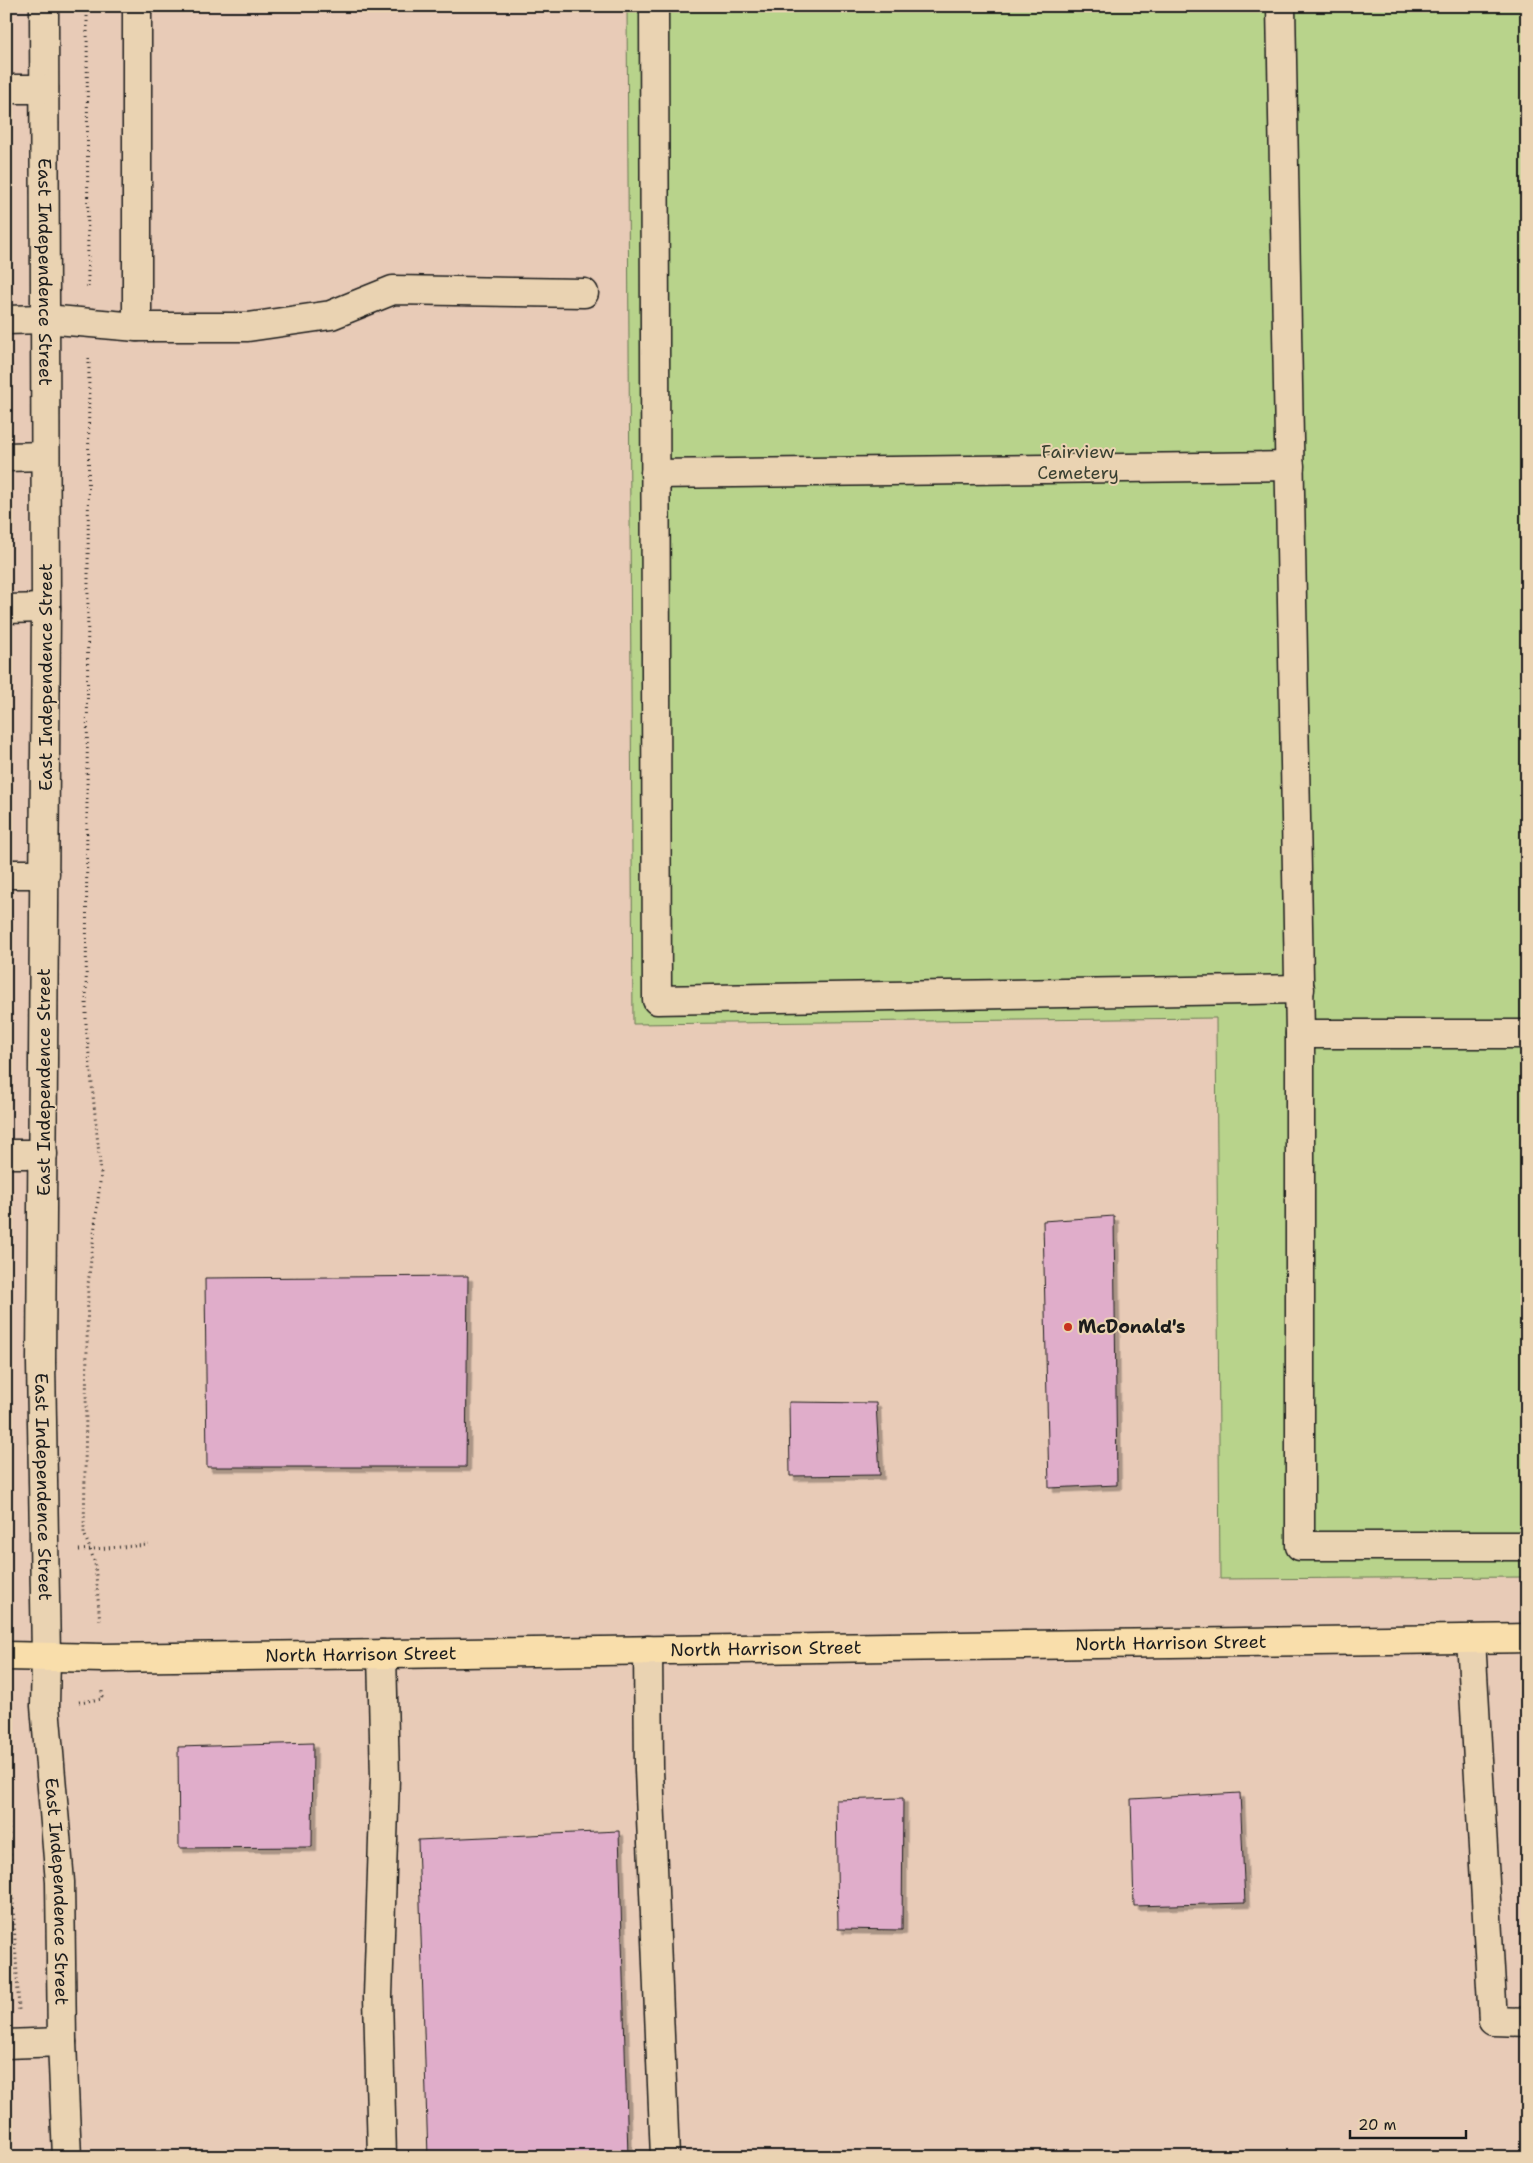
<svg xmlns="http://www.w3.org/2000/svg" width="1533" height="2163" font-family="'Shantell Sans',sans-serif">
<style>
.green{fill:#b8d38b;stroke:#6a7854}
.building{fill:#e0adca;stroke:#1c1c1c;filter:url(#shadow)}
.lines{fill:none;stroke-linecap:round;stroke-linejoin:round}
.minor-casing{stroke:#1c1c1c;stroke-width:31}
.major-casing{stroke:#1c1c1c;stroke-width:31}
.path{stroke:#1c1c1c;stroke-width:3;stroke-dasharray:1 4;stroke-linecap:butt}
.minor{stroke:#ead3b2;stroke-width:28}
.major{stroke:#f9deab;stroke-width:28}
.poi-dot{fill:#c8321e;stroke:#ead3b2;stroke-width:2}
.labels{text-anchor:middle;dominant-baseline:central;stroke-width:4;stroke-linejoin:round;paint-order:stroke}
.street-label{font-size:18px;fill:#1c1c1c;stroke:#ead3b2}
.park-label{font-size:18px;fill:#3b4132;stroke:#ead3b2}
.poi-label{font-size:18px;font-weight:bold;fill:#1c1c1c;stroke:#ead3b2;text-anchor:start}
</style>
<defs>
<filter id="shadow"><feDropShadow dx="4.5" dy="4.5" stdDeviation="0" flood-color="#0004"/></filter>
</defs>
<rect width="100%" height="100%" fill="#e8cbb7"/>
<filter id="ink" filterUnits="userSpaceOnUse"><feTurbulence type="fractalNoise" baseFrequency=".02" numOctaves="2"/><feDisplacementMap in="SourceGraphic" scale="10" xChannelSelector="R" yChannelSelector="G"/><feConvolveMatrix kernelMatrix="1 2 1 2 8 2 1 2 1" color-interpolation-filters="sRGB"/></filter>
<g filter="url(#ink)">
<path class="green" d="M627 6H1527V1577L1220 1579 1216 1018 633 1024Z"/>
<path class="building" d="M1114 1216 1117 1485 1049 1488 1043 1221Z
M468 1276 466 1467H207L205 1278Z
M789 1402 876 1403 880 1475 790 1476Z
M313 1743 312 1847 179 1848 178 1747Z
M1240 1793 1245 1903 1134 1906 1131 1799Z
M903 1798 902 1930 838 1929 836 1800Z
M619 1831 628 2157H428L418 1840Z"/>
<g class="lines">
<defs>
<g id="minor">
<path id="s1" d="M44 6 46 608 41 1363 46 1656 45 1706 60 1882 62 2042 67 2157"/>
<path d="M654 6 657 1000 1300 989"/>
<path d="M1281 6 1300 1034V1546H1527"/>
<path d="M6 89H44"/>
<path d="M6 320 45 319 137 327V6"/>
<path d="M137 327H248L331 315 393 290 584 293"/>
<path d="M6 457 45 456"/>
<path d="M655 474 1290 466"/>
<path d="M6 609 46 608"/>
<path d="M6 874H45"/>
<path d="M1300 1034H1527"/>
<path d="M6 1154H43"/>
<path d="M1471 1639 1493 2021 1527 2022"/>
<path d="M648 1650 649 1770 665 2157"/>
<path d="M6 2044 62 2042"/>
<path d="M382 2157 378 1996 385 1778 382 1654"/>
</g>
<g id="major">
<path id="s2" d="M6 1656 103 1658 1527 1638"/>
</g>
</defs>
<use href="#minor" class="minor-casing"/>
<use href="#major" class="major-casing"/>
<path class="path" d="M87 6 88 289
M89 358 86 1025 101 1174 88 1285 84 1533 95 1563 100 1623
M79 1550 149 1545
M79 1702 102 1699V1691
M6 1784 19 2010"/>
<use href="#minor" class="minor"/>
<use href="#major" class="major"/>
</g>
</g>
<circle class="poi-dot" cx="1068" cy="1327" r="5"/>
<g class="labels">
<g class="street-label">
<text stroke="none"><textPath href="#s1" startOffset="266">East Independence Street</textPath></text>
<text transform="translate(46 677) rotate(-90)">East Independence Street</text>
<text transform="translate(44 1082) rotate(-90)">East Independence Street</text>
<text stroke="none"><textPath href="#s1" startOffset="1481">East Independence Street</textPath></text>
<text stroke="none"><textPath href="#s2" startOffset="1165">North Harrison Street</textPath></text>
<text stroke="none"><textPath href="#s2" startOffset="760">North Harrison Street</textPath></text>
<text stroke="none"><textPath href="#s2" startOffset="355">North Harrison Street</textPath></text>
<text stroke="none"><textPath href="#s1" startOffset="1886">East Independence Street</textPath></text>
</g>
<g class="park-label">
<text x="1078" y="452">Fairview<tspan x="1078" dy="21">Cemetery</tspan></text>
</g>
<g class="poi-label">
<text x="1078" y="1327">McDonald's</text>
</g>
</g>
<rect width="1533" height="2163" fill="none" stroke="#ead3b2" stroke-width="25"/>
<rect x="12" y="12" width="1508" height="2138" fill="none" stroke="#1c1c1c" stroke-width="2" filter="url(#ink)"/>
<path d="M1350 2130v8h116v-8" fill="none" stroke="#1c1c1c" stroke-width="2.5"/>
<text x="1358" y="2130" font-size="15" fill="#1c1c1c" stroke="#ead3b2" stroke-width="4" paint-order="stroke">20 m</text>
</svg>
